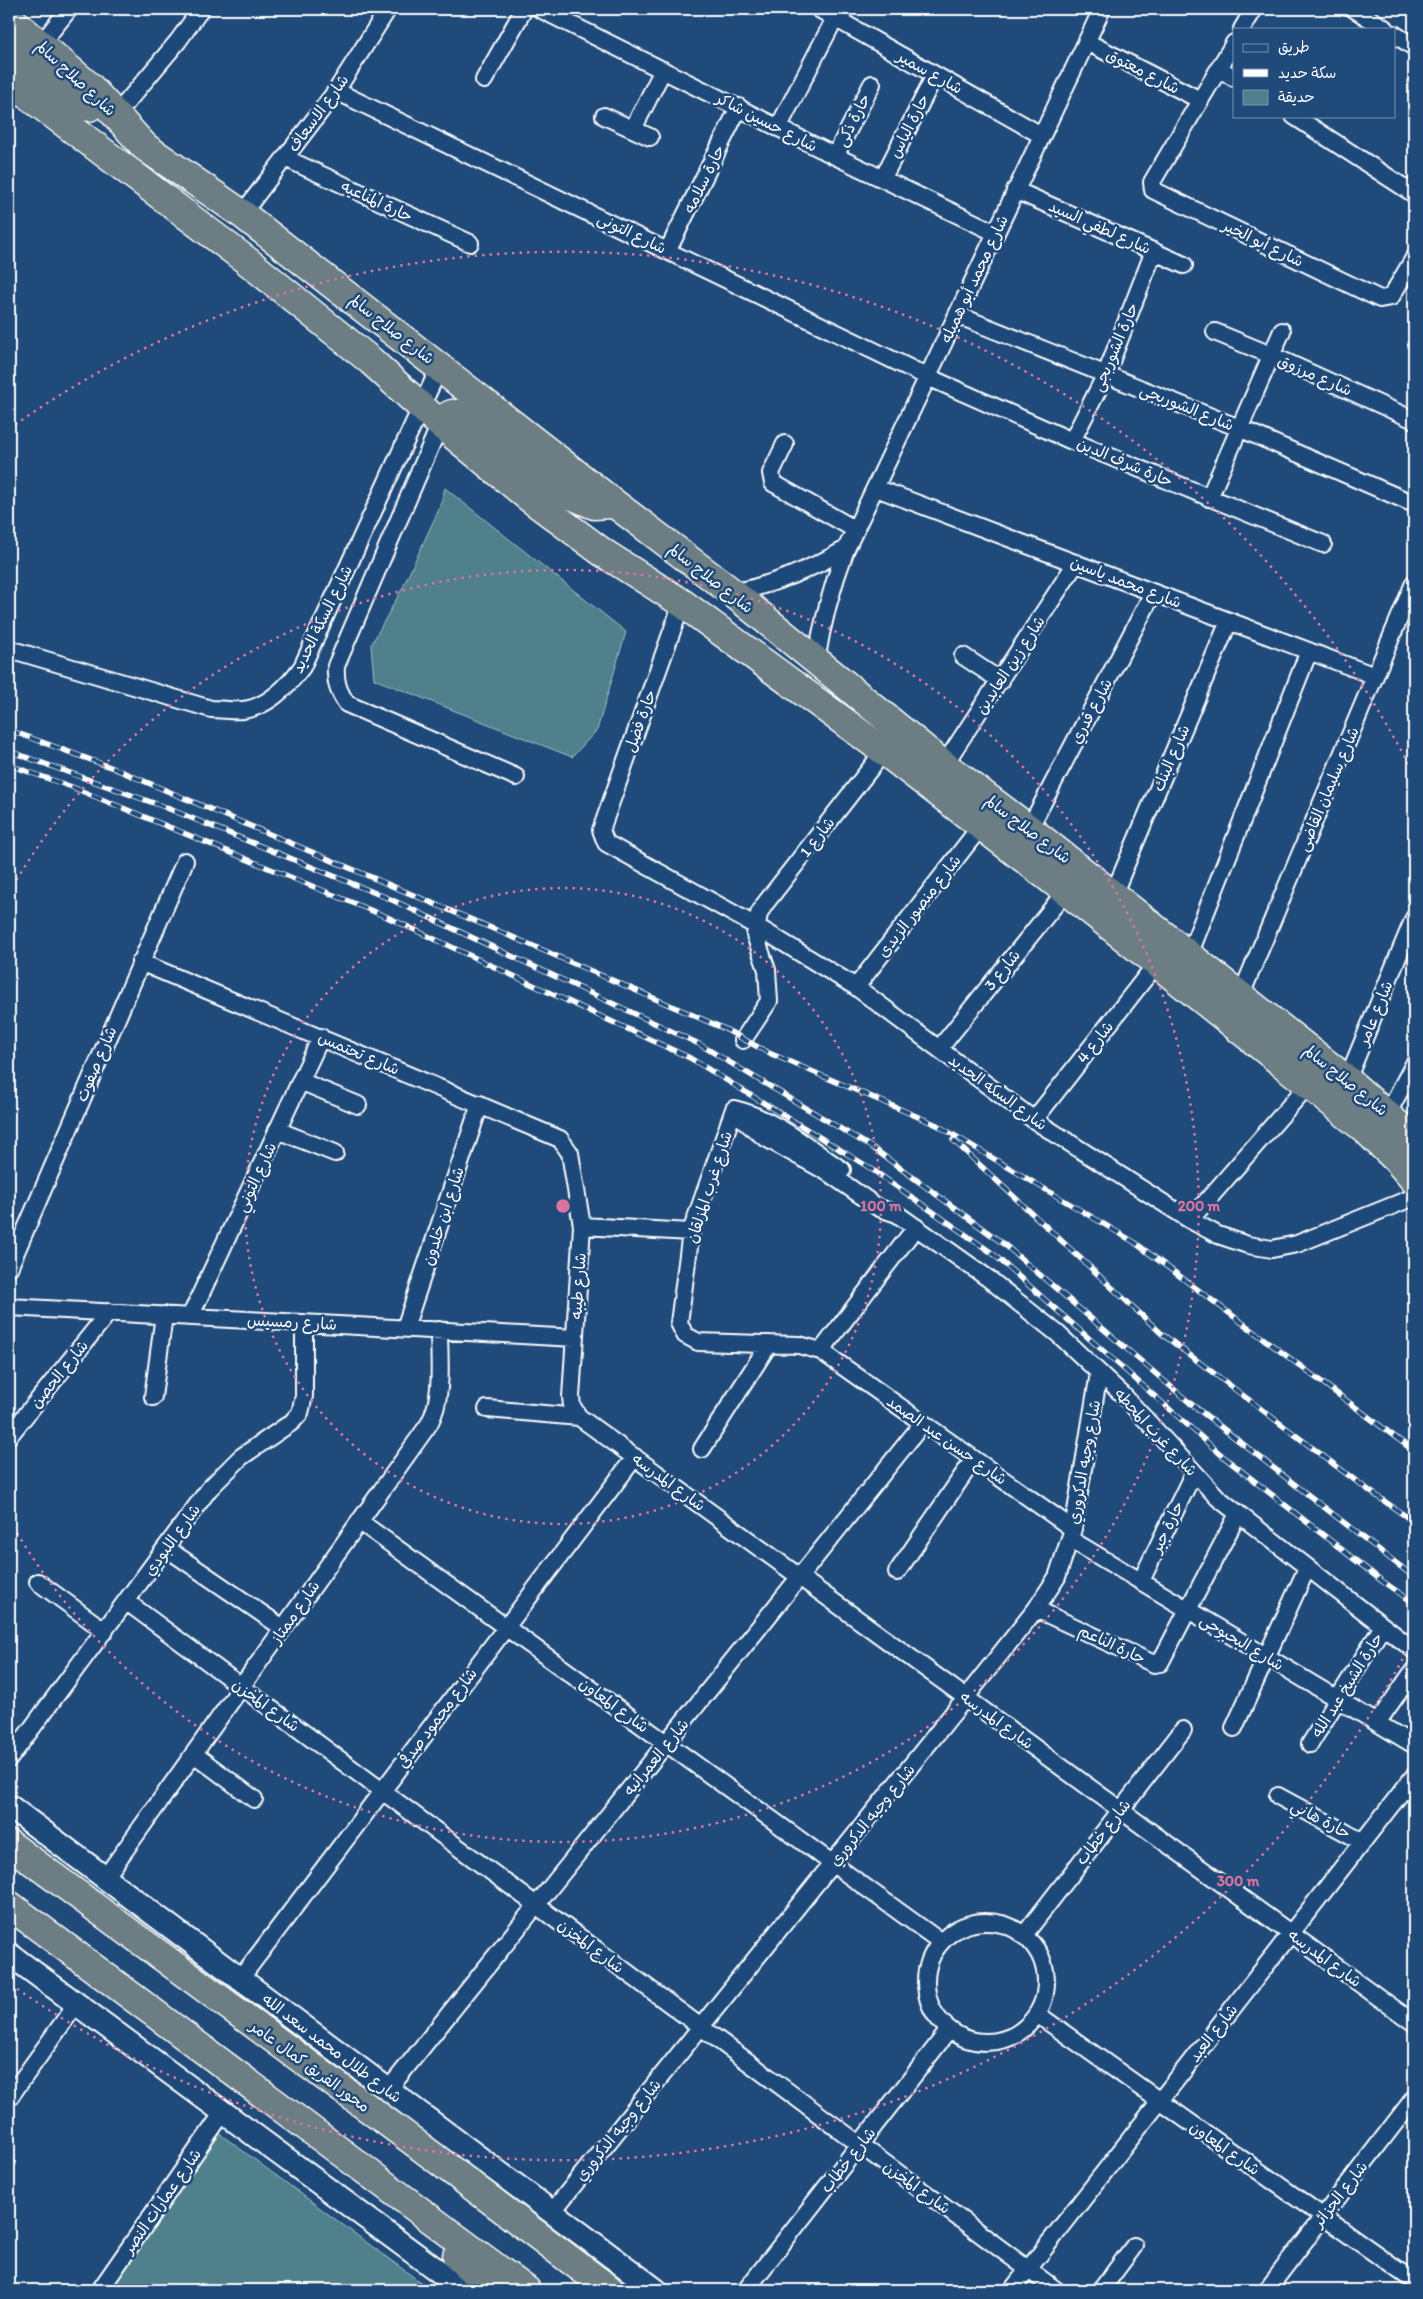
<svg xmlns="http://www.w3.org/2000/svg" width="1423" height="2299" font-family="Itim,'Playpen Sans Arabic',sans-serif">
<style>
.green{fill:#4f808b;stroke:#a7c0c5}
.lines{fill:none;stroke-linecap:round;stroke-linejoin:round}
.minor-casing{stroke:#fff;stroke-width:20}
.secondary-casing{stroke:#fff;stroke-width:26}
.trunk-casing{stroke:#fff;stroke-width:31}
.motorway-casing{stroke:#fff;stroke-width:31}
.minor{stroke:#1f4a7a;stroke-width:16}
.secondary{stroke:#1f4a7a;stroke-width:22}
.trunk{stroke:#6c7e84;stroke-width:28}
.motorway{stroke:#6c7e84;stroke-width:28}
.rail-casing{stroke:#fff;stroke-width:5.5}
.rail{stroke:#1f4a7a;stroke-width:4;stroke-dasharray:11;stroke-linecap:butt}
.ring{fill:none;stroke:#da749d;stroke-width:2.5;stroke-dasharray:2.5 5}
.labels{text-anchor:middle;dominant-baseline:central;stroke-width:5;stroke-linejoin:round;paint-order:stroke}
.street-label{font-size:16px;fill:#fff;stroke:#1f4a7a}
.centre{fill:#da749d;stroke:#1f4a7a;stroke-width:2.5}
.ring-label{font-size:15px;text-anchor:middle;font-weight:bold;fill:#da749d;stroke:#1f4a7a;stroke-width:5;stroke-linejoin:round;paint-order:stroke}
</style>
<rect width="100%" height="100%" fill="#1f4a7a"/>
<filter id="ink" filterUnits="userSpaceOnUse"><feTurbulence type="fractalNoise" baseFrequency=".02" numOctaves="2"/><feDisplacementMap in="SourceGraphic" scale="10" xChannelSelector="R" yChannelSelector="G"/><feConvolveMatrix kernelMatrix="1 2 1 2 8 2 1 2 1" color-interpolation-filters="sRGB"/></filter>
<g filter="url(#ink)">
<path class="green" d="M445 488 626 632 597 730 572 757 374 679 371 645 402 589 439 509Z
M216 2131 431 2290H108Z"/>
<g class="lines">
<defs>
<path id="minor" d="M540 9 835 156 996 233
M819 9 1041 135
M1354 9 1386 29
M1242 29 1254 9
M1394 34 1414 47
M1087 42 1200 100
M1234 43 1152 182 1153 190 1380 299 1391 297 1414 258
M41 44 69 9
M1219 68 1234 78
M484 80 524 9
M336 91 928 377 1072 441 1323 544
M116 115 178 41 201 9
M604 116 650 137
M1294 116 1414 194
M778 128 835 18
M633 129 663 70
M835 156 872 84
M285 158 470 243
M883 178 935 75
M1015 190 1184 265
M242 214 336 91 388 9
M668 250 739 107
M957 315 1239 428 1414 504
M1215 332 1273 356 1414 420
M440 424 336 666C335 682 338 691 347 704L516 777
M1072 441 1106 374 1154 251
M785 444 771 473 773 483 856 530
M876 488 1375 676
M1209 498 1282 331
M733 593C777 583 807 571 846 549
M682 603 601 830 606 843 756 926 856 987 1034 1120 1190 1220 1218 1235 1248 1245 1272 1249 1297 1244 1414 1197
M9 649 211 709C222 709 233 711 243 710 268 707 288 686 302 667L440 366
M963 656 1001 681
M816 662C822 622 832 586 846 549L1102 9
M944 765 1076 563
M1029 829 1153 593
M1113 895 1229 621
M1189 955 1309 651
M140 962 560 1139 570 1153 582 1226 571 1397 572 1406 579 1417 1414 2023
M856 987 981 826
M1241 995 1414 583
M743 1040 769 1001 767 970 755 935 759 914 764 905 884 751
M939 1049 1066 891
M1347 1080 1414 918
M300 1081 358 1105
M734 1109 747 1123 764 1137 827 1172 879 1208 897 1214 989 1279 1058 1334 1123 1395 1218 1498 1414 1650
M734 1109 691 1232 679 1323 685 1335 698 1342 799 1345 821 1351 1073 1529
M734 1109C775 1119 808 1147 842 1170
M1388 1113 1414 1064
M1034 1120 1156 964
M277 1130 335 1153
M1190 1220 1309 1084
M582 1226 691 1232
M9 1268 185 861
M9 1307 575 1338
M190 1317 321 1037
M405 1328 480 1104
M821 1351 916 1227
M153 1397 164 1315
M487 1409 579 1417
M9 1436 109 1312
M702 1449 769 1344
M359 1521 941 1942
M1070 1539 1414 1745
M166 1548 283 1628
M897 1572 974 1459
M1141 1581 1193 1474
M38 1582 105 1631
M127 1602 1056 2290
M1036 1609 1154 1664 1160 1663 1238 1514
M1377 1723 1414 1670
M1234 1728 1307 1568
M1310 1744 1383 1626
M194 1754 254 1799
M9 1759 209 1489 241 1457 292 1422 300 1413 304 1396V1323
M1278 1796 1363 1842
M105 1878 429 1424C444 1397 439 1360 439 1330
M926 1982a60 60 0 1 1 120 0a60 60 0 1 1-120 0Z
M1024 1935 1183 1730
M240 1979 635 1457
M1037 2014 1414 2281
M388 2090 923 1423
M9 2098 77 2003
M552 2212 966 1697 1036 1609 1057 1577 1073 1529 1099 1373
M100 2290 224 2111
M746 2290 949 2030
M1012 2290 1414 1776
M1101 2290 1134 2246
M1267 2290 1414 2098"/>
<path id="secondary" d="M9 1806 656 2290
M9 1954 464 2290"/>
<path id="trunk" d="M9 18 90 87 145 147 242 214 615 504 733 593 944 765 1029 829 1347 1080 1414 1139
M9 47 89 107
M9 81 246 260 371 361 440 424 527 496 602 552 682 603 884 751 1066 891 1366 1130 1397 1160 1414 1180
M440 424C448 413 454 411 467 417L571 495 594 505 611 504"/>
<path id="motorway" d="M9 1844 410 2139 610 2290
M9 1905 526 2290
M457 2256 493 2290"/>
</defs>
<use href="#minor" class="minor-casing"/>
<use href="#secondary" class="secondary-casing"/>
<use href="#trunk" class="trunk-casing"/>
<use href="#motorway" class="motorway-casing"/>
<use href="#minor" class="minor"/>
<use href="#secondary" class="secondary"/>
<use href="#trunk" class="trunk"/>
<use href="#motorway" class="motorway"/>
<defs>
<path id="rail" d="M9 730 113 768 496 930 725 1029 769 1053 937 1125 1134 1242 1414 1451
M9 751 162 806 390 899 699 1044 873 1148 1005 1245 1190 1403 1414 1577
M9 765 72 787 387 917 690 1058 870 1168 992 1253 1225 1458 1382 1581 1414 1603
M953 1140 1162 1334 1360 1484 1414 1522"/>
</defs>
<use href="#rail" class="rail-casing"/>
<use href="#rail" class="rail"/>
</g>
</g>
<g class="ring">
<circle cx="563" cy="1206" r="318"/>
<path d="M9 893A636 636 0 1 1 9 1519"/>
<path d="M1413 1639A954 954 0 0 1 9 1983M9 429A954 954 0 0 1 1413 773"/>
</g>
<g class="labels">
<g class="street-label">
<text transform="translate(1143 71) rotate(27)">شارع معتوق</text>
<text transform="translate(930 72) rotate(29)">شارع سمير</text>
<text transform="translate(76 78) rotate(43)">شارع صلاح سالم</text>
<text transform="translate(318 113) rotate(-54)">شارع الاسعاف</text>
<text transform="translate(853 120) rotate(-63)">حارة ذكى</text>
<text transform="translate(767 122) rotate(27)">شارع حسين شاكر</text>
<text transform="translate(909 126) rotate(-63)">حارة الياس</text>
<text transform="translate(704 179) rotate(-64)">حارة سلامه</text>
<text transform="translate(377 201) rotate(25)">حارة المناعيه</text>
<text transform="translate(1100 227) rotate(24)">شارع لطفي السيد</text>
<text transform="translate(632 233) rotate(26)">شارع التونى</text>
<text transform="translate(1263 243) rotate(26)">شارع أبو الخير</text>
<text transform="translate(974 279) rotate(-65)">شارع محمد أبو هميله</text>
<text transform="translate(392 329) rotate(38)">شارع صلاح سالم</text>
<text transform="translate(1115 347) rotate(-67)">حارة الشوربجى</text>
<text transform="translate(1315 375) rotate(24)">شارع مرزوق</text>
<text transform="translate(1187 407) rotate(22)">شارع الشوربجى</text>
<text transform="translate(1125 462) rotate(23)">حارة شرف الدين</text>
<text transform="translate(711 578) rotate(38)">شارع صلاح سالم</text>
<text transform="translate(1126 582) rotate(21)">شارع محمد ياسين</text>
<text transform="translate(322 619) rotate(-64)">شارع السكة الحديد</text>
<text transform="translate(1010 665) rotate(-57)">شارع زين العابدين</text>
<text transform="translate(1091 711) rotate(-62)">شارع قدري</text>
<text transform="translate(640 721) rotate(-70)">حارة فضل</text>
<text transform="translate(1171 758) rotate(-67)">شارع البنك</text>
<text transform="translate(1328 789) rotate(-67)">شارع سليمان القاضى</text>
<text transform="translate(1028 829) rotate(37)">شارع صلاح سالم</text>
<text transform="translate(817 837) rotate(-52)">شارع 1</text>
<text transform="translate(919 906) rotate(-52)">شارع منصور الزيدى</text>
<text transform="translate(1002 970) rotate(-51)">شارع 3</text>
<text transform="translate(1375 1013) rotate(-68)">شارع عامر</text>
<text transform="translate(1095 1042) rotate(-52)">شارع 4</text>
<text transform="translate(359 1053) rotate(23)">شارع تحتمس</text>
<text transform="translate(96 1064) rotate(-67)">شارع صفوت</text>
<text transform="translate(1346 1080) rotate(39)">شارع صلاح سالم</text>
<text transform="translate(998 1092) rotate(36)">شارع السكه الحديد</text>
<text transform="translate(256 1177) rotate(-65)">شارع التوني</text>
<text transform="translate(709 1187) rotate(-72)">شارع غرب المزلقان</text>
<text transform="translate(443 1216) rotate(-72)">شارع ابن خلدون</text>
<text transform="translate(578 1286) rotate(-86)">شارع طيبه</text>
<text transform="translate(292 1322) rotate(3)">شارع رمسيس</text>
<text transform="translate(59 1374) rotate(-51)">شارع الحصن</text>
<text transform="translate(1156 1432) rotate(47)">شارع غرب المحطه</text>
<text transform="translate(947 1440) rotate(35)">شارع حسن عبد الصمد</text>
<text transform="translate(1084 1462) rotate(-80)">شارع وجيه الدكروري</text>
<text transform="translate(669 1482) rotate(36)">شارع المدرسه</text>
<text transform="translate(1167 1527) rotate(-64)">حارة جبر</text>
<text transform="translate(172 1540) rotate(-54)">شارع اللبودي</text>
<text transform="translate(295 1612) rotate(-55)">شارع ممتاز</text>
<text transform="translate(1242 1642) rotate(31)">شارع البحبوحى</text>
<text transform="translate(1112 1644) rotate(25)">حارة الناعم</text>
<text transform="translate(1347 1685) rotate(-58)">حارة الشيخ عبد الله</text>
<text transform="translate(266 1705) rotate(36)">شارع المخزن</text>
<text transform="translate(614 1705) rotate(36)">شارع المعاون</text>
<text transform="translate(437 1718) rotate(-53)">شارع محمود صدقي</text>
<text transform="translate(997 1720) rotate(36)">شارع المدرسه</text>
<text transform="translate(656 1757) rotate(-51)">شارع العمرانيه</text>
<text transform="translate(872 1815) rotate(-51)">شارع وجيه الدكروري</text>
<text transform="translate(1321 1819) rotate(28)">حارة هاني</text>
<text transform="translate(1103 1832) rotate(-52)">شارع خطاب</text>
<text transform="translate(591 1946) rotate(37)">شارع المخزن</text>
<text transform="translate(1325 1958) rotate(36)">شارع المدرسه</text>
<text transform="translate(1213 2033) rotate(-52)">شارع العبد</text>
<text transform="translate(332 2048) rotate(37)">شارع طلال محمد سعد الله</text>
<text transform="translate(310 2066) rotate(36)">محور الفريق كمال عامر</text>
<text transform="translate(618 2130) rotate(-51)">شارع وجيه الدكروري</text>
<text transform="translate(1225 2148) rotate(35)">شارع المعاون</text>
<text transform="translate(848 2160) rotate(-52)">شارع خطاب</text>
<text transform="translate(917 2187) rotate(36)">شارع المخزن</text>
<text transform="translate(1340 2194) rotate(-52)">شارع الجزائر</text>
<text transform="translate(162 2201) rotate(-55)">شارع عمارات النصر</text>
</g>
</g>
<circle cx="563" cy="1206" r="8" class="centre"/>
<g class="ring-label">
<text x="881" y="1211">100 m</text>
<text x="1199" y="1211">200 m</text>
<text x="1238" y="1886">300 m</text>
</g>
<rect width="1423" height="2299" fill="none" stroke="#1f4a7a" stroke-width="30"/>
<rect x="15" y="15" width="1393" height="2269" fill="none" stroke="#fff" stroke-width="2" filter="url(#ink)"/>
<rect x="1233" y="28" width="162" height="90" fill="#1f4a7a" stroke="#7992af"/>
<rect x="1243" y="44" width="25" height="8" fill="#1f4a7a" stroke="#7992af"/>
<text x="1278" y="52" font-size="15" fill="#ffffff">طريق</text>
<rect x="1243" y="69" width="25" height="8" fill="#ffffff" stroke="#7992af"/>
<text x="1278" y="78" font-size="15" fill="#ffffff">سكة حديد</text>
<rect x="1243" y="90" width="25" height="15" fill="#4f808b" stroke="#7992af"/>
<text x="1278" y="102" font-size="15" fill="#ffffff">حديقة</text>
</svg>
